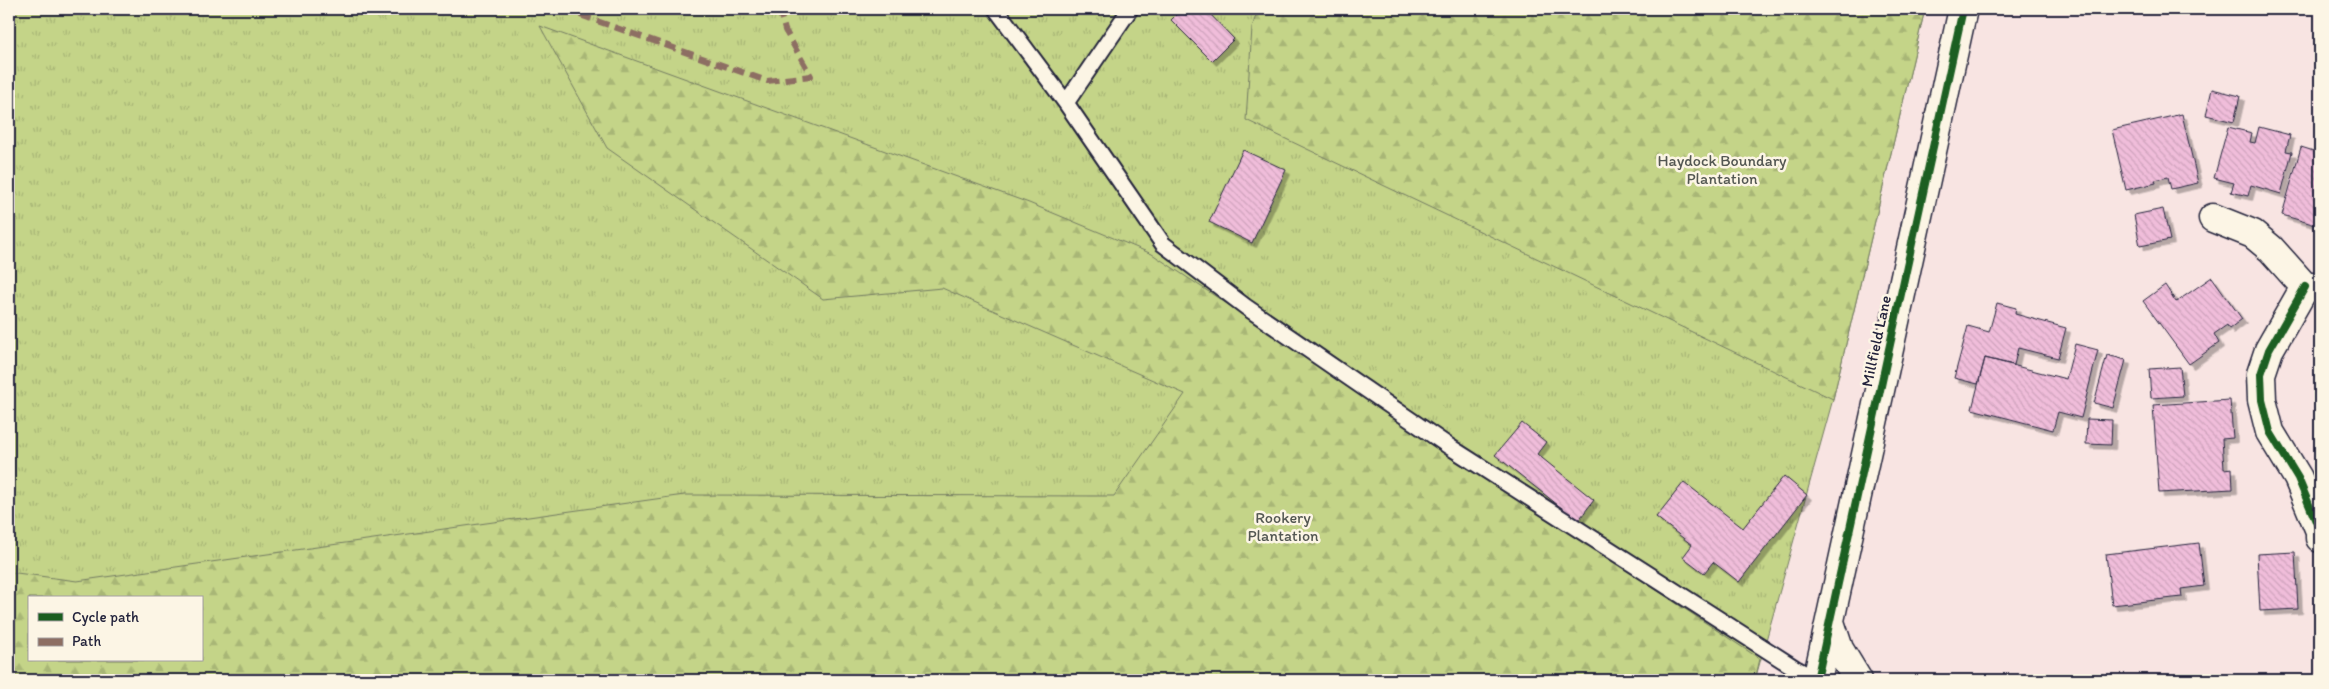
<svg xmlns="http://www.w3.org/2000/svg" width="2329" height="689" font-family="Itim,sans-serif">
<style>
.grass{fill:url(#grass-tufts);stroke:#737b62;fill-rule:evenodd}
.forest{fill:url(#forest-firs);stroke:#737b62;fill-rule:evenodd}
.building{fill:url(#building-back-hatch);stroke:#22223b;filter:url(#shadow)}
.lines{fill:none;stroke-linecap:round;stroke-linejoin:round}
.lane-casing{stroke:#22223b;stroke-width:19}
.street-casing{stroke:#22223b;stroke-width:31}
.secondary-casing{stroke:#22223b;stroke-width:31}
.lane{stroke:#fcf5e5;stroke-width:15}
.street{stroke:#fcf5e5;stroke-width:28}
.secondary{stroke:#fcf5e5;stroke-width:28}
.quiet{stroke:#8d6e63;stroke-width:6;stroke-dasharray:12 6;stroke-linecap:butt}
.cycleway-casing{stroke:#fcf5e5;stroke-width:11}
.cycleway{stroke:#1b5e20;stroke-width:8}
.labels{text-anchor:middle;dominant-baseline:central;stroke-width:5;stroke-linejoin:round;paint-order:stroke}
.park-label{font-size:16px;fill:#535752;stroke:#fcf5e5}
.street-label{font-size:16px;fill:#22223b;stroke:#fcf5e5}
</style>
<defs>
<pattern id="grass-tufts" width="24" height="20" patternUnits="userSpaceOnUse" patternTransform="scale(1.25)"><rect width="24" height="20" fill="#c4d488"/><path d="M3 7l-1-3M5 7V3M7 7l1-3M15 17l-1-3M17 17v-4M19 17l1-3" fill="none" stroke="#a8b676"/></pattern>
<pattern id="forest-firs" width="22" height="20" patternUnits="userSpaceOnUse" patternTransform="scale(1.25)"><rect width="22" height="20" fill="#c4d488"/><path d="M5 1l3.5 6h-7zM16 11l3.5 6h-7z" fill="#a8b676"/></pattern>
<pattern id="building-back-hatch" width="6" height="6" patternUnits="userSpaceOnUse" patternTransform="scale(1.25)"><rect width="6" height="6" fill="#f0bdda"/><path d="M-1 5l2 2M0 0l6 6M5-1l2 2" fill="none" stroke="#cea2bc"/></pattern>
<filter id="shadow"><feDropShadow dx="4.5" dy="4.5" stdDeviation="0" flood-color="#0004"/></filter>
</defs>
<rect width="100%" height="100%" fill="#f8e4e2"/>
<filter id="ink" filterUnits="userSpaceOnUse"><feTurbulence type="fractalNoise" baseFrequency=".02" numOctaves="2"/><feDisplacementMap in="SourceGraphic" scale="10" xChannelSelector="R" yChannelSelector="G"/><feConvolveMatrix kernelMatrix="1 2 1 2 8 2 1 2 1" color-interpolation-filters="sRGB"/></filter>
<g filter="url(#ink)">
<path class="grass" d="M9 9H1925L1833 399 1755 680H9ZM29 598H201V660H29Z"/>
<path class="forest" d="M1258 9H1925L1833 399 1246 120 1252 28Z
M540 26 1029 203 1152 254 1760 659 1755 680H9V572L77 581 684 495 1114 496 1185 394 942 288 823 299 607 148ZM29 598H201V660H29Z"/>
<path class="building" d="M1182 9H1205L1234 39 1212 61 1171 20Z
M2212 89 2240 96 2234 122 2206 115Z
M2182 114 2198 183 2171 189 2168 177 2155 180 2156 183 2126 190 2112 130Z
M2228 127 2252 133 2250 142 2255 143 2259 127 2290 135 2286 151 2292 152 2281 194 2251 185 2248 196 2231 192 2234 183 2214 178Z
M2301 147 2320 153 2319 226 2282 215Z
M1243 150 1286 170 1252 243 1209 222Z
M2163 209 2170 240 2140 246 2134 215Z
M2212 277 2242 319 2229 329 2227 325 2214 334 2219 343 2189 364 2143 301 2165 285 2176 302Z
M1997 303 2016 308 2015 314 2066 328 2058 358 2018 348 2014 365 1985 358 1978 384 1954 378 1968 326 1989 332Z
M2315 313H2320V344H2316Z
M2075 344 2098 350 2081 418 2058 412 2053 430 1972 409 1985 358 2066 379Z
M2107 355 2126 360 2113 408 2094 403Z
M2180 367 2183 396 2151 398 2149 369Z
M2230 400 2233 438 2222 439 2224 469 2232 468 2233 489 2159 493 2153 405Z
M2316 401H2320V425H2317Z
M2087 419 2112 420 2111 445 2086 444Z
M1522 423 1546 442 1537 454 1594 500 1578 521 1495 455Z
M1784 476 1807 495 1739 582 1713 562 1704 573 1683 557 1692 545 1656 517 1684 482 1743 528Z
M2199 543 2204 586 2181 589 2182 597 2112 605 2106 554Z
M2295 552 2298 609 2260 611 2257 554Z"/>
<g class="lines">
<defs>
<path id="lane" d="M996 9 1066 103 1163 244 1246 307 1450 447 1795 668 1817 680
M1066 103 1130 9"/>
<path id="street" d="M2213 218 2253 234 2271 249 2305 287H2320
M2305 287 2269 350 2261 374 2262 400 2270 432 2298 478 2320 531V538"/>
<path id="secondary" d="M1830 622 1839 649 1858 680
M1817 680 1963 9"/>
</defs>
<use href="#lane" class="lane-casing"/>
<use href="#street" class="street-casing"/>
<use href="#secondary" class="secondary-casing"/>
<use href="#lane" class="lane"/>
<use href="#street" class="street"/>
<use href="#secondary" class="secondary"/>
<path class="quiet" d="M563 9 767 81 811 76 785 30 779 9
M417 10V9"/>
<defs>
<path id="cycleway" d="M2305 287 2269 350 2261 374 2262 400 2270 432 2298 478 2320 531V538
M1817 680 1963 9"/>
</defs>
<use href="#cycleway" class="cycleway-casing"/>
<use href="#cycleway" class="cycleway"/>
</g>
</g>
<g class="labels">
<g class="park-label">
<text x="1722" y="160">Haydock Boundary<tspan x="1722" dy="18">Plantation</tspan></text>
<text x="1283" y="517">Rookery<tspan x="1283" dy="18">Plantation</tspan></text>
</g>
<g class="street-label">
<text transform="translate(1876 341) rotate(-78)">Millfield Lane</text>
</g>
</g>
<rect width="2329" height="689" fill="none" stroke="#fcf5e5" stroke-width="30"/>
<rect x="15" y="15" width="2299" height="659" fill="none" stroke="#22223b" stroke-width="2" filter="url(#ink)"/>
<rect x="28" y="596" width="175" height="65" fill="#fcf5e5" stroke="#a5a1a1"/>
<rect x="38" y="613" width="25" height="8" fill="#1b5e20" stroke="#a5a1a1"/>
<text x="72" y="622" font-size="15" fill="#22223b">Cycle path</text>
<rect x="38" y="638" width="25" height="8" fill="#8d6e63" stroke="#a5a1a1"/>
<text x="72" y="646" font-size="15" fill="#22223b">Path</text>
</svg>
